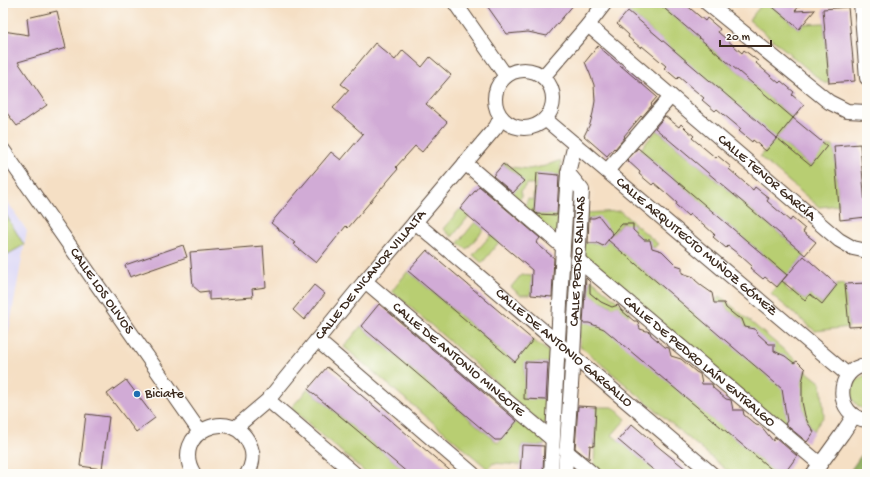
<svg xmlns="http://www.w3.org/2000/svg" width="870" height="477" font-family="'Gochi Hand',sans-serif">
<style>
.built{fill:#dad6f7}
.green{fill:#b8ce72;stroke:#7a7c48}
.forest{fill:#92b164;stroke:#666e41}
.building{fill:#d1abd6}
.lines{fill:none;stroke-linecap:round;stroke-linejoin:round}
.minor-casing{stroke:#574537;stroke-width:16}
.minor{stroke:#fff;stroke-width:14}
.poi-dot{fill:#1f6fb2;stroke:#fdfcf7;stroke-width:1.5}
.labels{text-anchor:middle;dominant-baseline:central;stroke-width:3;stroke-linejoin:round;paint-order:stroke}
.street-label{font-size:14px;fill:#3b2a1e;stroke:#fdfcf7}
.poi-label{font-size:14px;fill:#3b2a1e;stroke:#fdfcf7;text-anchor:start}
</style>
<rect width="100%" height="100%" fill="#fdfcf7"/>
<filter id="ink" filterUnits="userSpaceOnUse"><feTurbulence type="fractalNoise" baseFrequency=".025" numOctaves="2"/><feDisplacementMap in="SourceGraphic" scale="8" xChannelSelector="R" yChannelSelector="G"/><feConvolveMatrix kernelMatrix="1 2 1 2 8 2 1 2 1" color-interpolation-filters="sRGB"/></filter>
<filter id="wash" filterUnits="userSpaceOnUse"><feTurbulence type="fractalNoise" baseFrequency=".012" numOctaves="4" result="noise"/><feDisplacementMap in="SourceGraphic" scale="16" xChannelSelector="R" yChannelSelector="G"/><feGaussianBlur stdDeviation="0.9" result="paint"/><feColorMatrix in="noise" values="0 0 0 0 0 0 0 0 0 0 0 0 0 0 0 0 0 1.4 0 .05"/><feComposite in="paint" operator="in"/></filter>
<g filter="url(#wash)">
<rect width="100%" height="100%" fill="#f5dfc4"/>
<path class="built" d="M3 195 27 231 7 341 3 343Z"/>
<path class="green" d="M635 3H658L793 118 777 138 810 166 827 146H834L839 205 819 207 760 157 776 138 628 11Z
M763 3H768L799 29 803 24 824 23 829 83H824L792 56H790V54L749 20Z
M657 130 805 255 787 275 640 150Z
M558 161 561 162 560 175 537 174 534 213 558 215 557 235 524 208 528 199 533 200 534 184H527L521 191 522 196 517 202 510 196 523 180 503 164 505 162 510 167 529 169 545 166Z
M460 209 469 216 452 237 443 229Z
M3 210 24 245 3 257Z
M620 211 658 244 654 248 650 245 651 243 650 241 646 240 645 241 623 222 612 235 601 226 595 218H585L586 213Z
M475 222 484 229 467 249 458 243Z
M491 235 499 242 482 263 473 255Z
M608 240 783 389 787 421 783 427 583 256 584 243H597L603 246Z
M408 271 514 362 533 340 550 353 549 363H525L524 398 550 400V403H547L545 427 495 384 496 382 392 291Z
M521 275 532 276 531 295H520L511 287Z
M591 279 630 312 628 316 620 309 619 306H617L610 308 611 306 601 302H597L596 298 595 297H589Z
M781 282 786 285 785 287 791 293 793 290 805 300 810 294 822 304 837 285 845 284 849 327 815 331 771 294Z
M720 296 797 361 793 365 785 356 783 355 780 356 773 350 774 347 773 345 769 344 742 324 743 321 742 319C736 318 726 309 724 303H721L719 304 715 301Z
M579 322 590 323 604 328 777 474H731L580 346Z
M361 326 498 443 519 418 545 440 544 446 522 445 521 465 493 463 488 469 344 347Z
M805 370 821 383 824 416 813 431C804 417 799 399 802 382 802 378 804 374 805 370Z
M867 375V410C846 405 847 380 867 375Z
M308 389 409 474H367L291 408Z
M596 407H613L626 419 612 435 659 474H600L594 469Z"/>
<path class="forest" d="M867 447V474H848Z"/>
<g id="blocks">
<path class="building" d="M485 3H575L547 36 528 32 507 34Z
M658 3H684L705 21 707 18 720 29 718 32 742 53 744 50 758 61 756 63 779 83 781 81 794 92 792 95 804 105 793 118 827 146 811 166 777 138 766 151 753 140 752 142 739 131 741 129 717 109 715 111 702 100 704 98 692 88 679 77 677 79 664 68 666 66 642 46 641 48 628 37 629 35 617 24 628 11 777 138 793 118Z
M768 3H802L795 11 815 10 799 29Z
M848 7 855 81 829 83 823 9Z
M57 11 66 48 18 62 47 105 17 126 3 108V31L29 35 27 18Z
M375 43 395 60 403 50 422 67 430 57 451 75 426 104 447 122 422 152 415 146 396 167 398 169 348 228 346 226 316 263 293 244 295 243 271 223 331 152 341 160 363 134 333 108 349 90 341 84Z
M598 46 657 97 651 104 652 105 642 117 641 116 624 136 625 137 615 149 614 148 607 156 584 136 590 124 593 113 595 101 594 85 590 74 585 62Z
M665 116 679 127 681 124 687 130 694 136 692 138 716 158 718 156 724 161 731 167 729 169 753 190 755 187 769 198 767 201 790 221 792 218 805 229 803 232 816 242 805 255 655 128Z
M860 144 866 217 840 220 834 146Z
M638 148 787 275 777 287 765 277 763 279 750 268 752 266 741 256 728 246 726 248 713 237 715 235 703 224 690 214 688 216 676 205 677 203 666 193 654 183 652 185 639 174 640 172 627 160Z
M503 164 524 181 513 193 493 176Z
M537 173 559 175 557 215 537 214 534 211Z
M479 186 540 238 536 243 554 258 552 297 531 295 532 270 460 209Z
M599 216 613 234 603 246 597 243H588L589 218H594Z
M622 224H633V230L644 240H650L652 248 662 251 676 265 682 267V273L694 277 695 280 702 286 712 293 714 303H724L726 308 737 317 742 319 745 327 755 329 757 333 769 344H774V351L785 356 794 363 797 361 805 369 802 382V402L805 416 808 423 814 432 807 442 785 424 787 421 782 389 608 240Z
M183 245 187 257 130 277 125 265Z
M263 246 266 287 252 289 253 297 209 300V291L200 292 193 286 190 252Z
M427 250 533 340 515 362 408 271Z
M804 256 837 285 822 304 810 294 805 300 782 281Z
M586 278 590 282V293L601 302 612 307 618 305 621 310 634 321H637L638 322 640 329 650 332 651 335 665 347 669 348 671 356 681 359 696 372 700 374 702 384H712L713 388 720 394 726 399 731 400 733 410H743L744 415 749 419 756 425 761 426 773 441 775 437 797 456 784 474H777L604 329 589 323H583Z
M867 283V326L849 327 845 284Z
M314 285 325 294 304 320 293 310Z
M379 304 517 421 501 440H495L361 326Z
M525 362 548 363 546 400 524 399Z
M327 367 335 373 454 474H409L308 389Z
M126 380 155 418 136 432 107 394Z
M578 406 596 407 594 446 590 445 589 459 575 448Z
M86 414 109 417 102 469 80 466Z
M632 424 661 449 692 474H658L618 440Z
M522 445 544 446 543 474H520Z"/>
</g>
</g>
<g filter="url(#ink)">
<use href="#blocks" fill-opacity="0" stroke="#574537" stroke-width="1"/>
<g class="lines">
<defs>
<g id="minor">
<path d="M455 3 506 76"/>
<path d="M707 3 829 102 847 111 867 112"/>
<path d="M861 3 867 78"/>
<path id="s1" d="M588 25 839 240 853 248 867 251"/>
<circle cx="524" cy="99" r="29"/>
<path d="M543 77 588 25 605 3"/>
<path id="s2" d="M545 119 848 375"/>
<path id="s3" d="M3 150 200 432"/>
<path d="M465 163 563 247"/>
<path d="M607 171 671 96"/>
<path id="s4" d="M415 222 712 474"/>
<path id="s5" d="M578 260 820 464"/>
<path id="s6" d="M365 281 552 439"/>
<path d="M317 340 473 474"/>
<path d="M867 365C834 368 834 417 867 420"/>
<path d="M268 400 355 474"/>
<path id="s7" d="M235 428 268 400 365 281 496 127 501 117"/>
<path d="M566 451 593 474"/>
<path d="M194 474C168 433 235 402 251 448 254 456 252 467 247 474"/>
<path d="M551 474 563 247 568 173 575 144"/>
<path id="s8" d="M565 474 573 355 582 190 568 173"/>
<path d="M813 474 842 434 854 416"/>
</g>
</defs>
<use href="#minor" class="minor-casing"/>
<use href="#minor" class="minor"/>
</g>
</g>
<circle class="poi-dot" cx="137" cy="394" r="4"/>
<g class="labels">
<g class="street-label">
<text stroke="none"><textPath href="#s1" startOffset="235">CALLE TENOR GARCÍA</textPath></text>
<text stroke="none"><textPath href="#s2" startOffset="198">CALLE ARQUITECTO MUÑOZ GÓMEZ</textPath></text>
<text stroke="none"><textPath href="#s8" startOffset="213">CALLE PEDRO SALINAS</textPath></text>
<text stroke="none"><textPath href="#s7" startOffset="205">CALLE DE NICANOR VILLALTA</textPath></text>
<text stroke="none"><textPath href="#s3" startOffset="172">CALLE LOS OLIVOS</textPath></text>
<text stroke="none"><textPath href="#s4" startOffset="195">CALLE DE ANTONIO GARGALLO</textPath></text>
<text stroke="none"><textPath href="#s6" startOffset="122">CALLE DE ANTONIO MINGOTE</textPath></text>
<text stroke="none"><textPath href="#s5" startOffset="158">CALLE DE PEDRO LAÍN ENTRALGO</textPath></text>
</g>
<g class="poi-label">
<text x="145" y="394">Biciate</text>
</g>
</g>
<rect width="870" height="477" fill="none" stroke="#fdfcf7" stroke-width="16"/>
<path d="M720 40v6h51v-6" fill="none" stroke="#3b2a1e" stroke-width="2"/>
<text x="726" y="40" font-size="12" fill="#3b2a1e" stroke="#fdfcf7" stroke-width="3" paint-order="stroke">20 m</text>
</svg>
